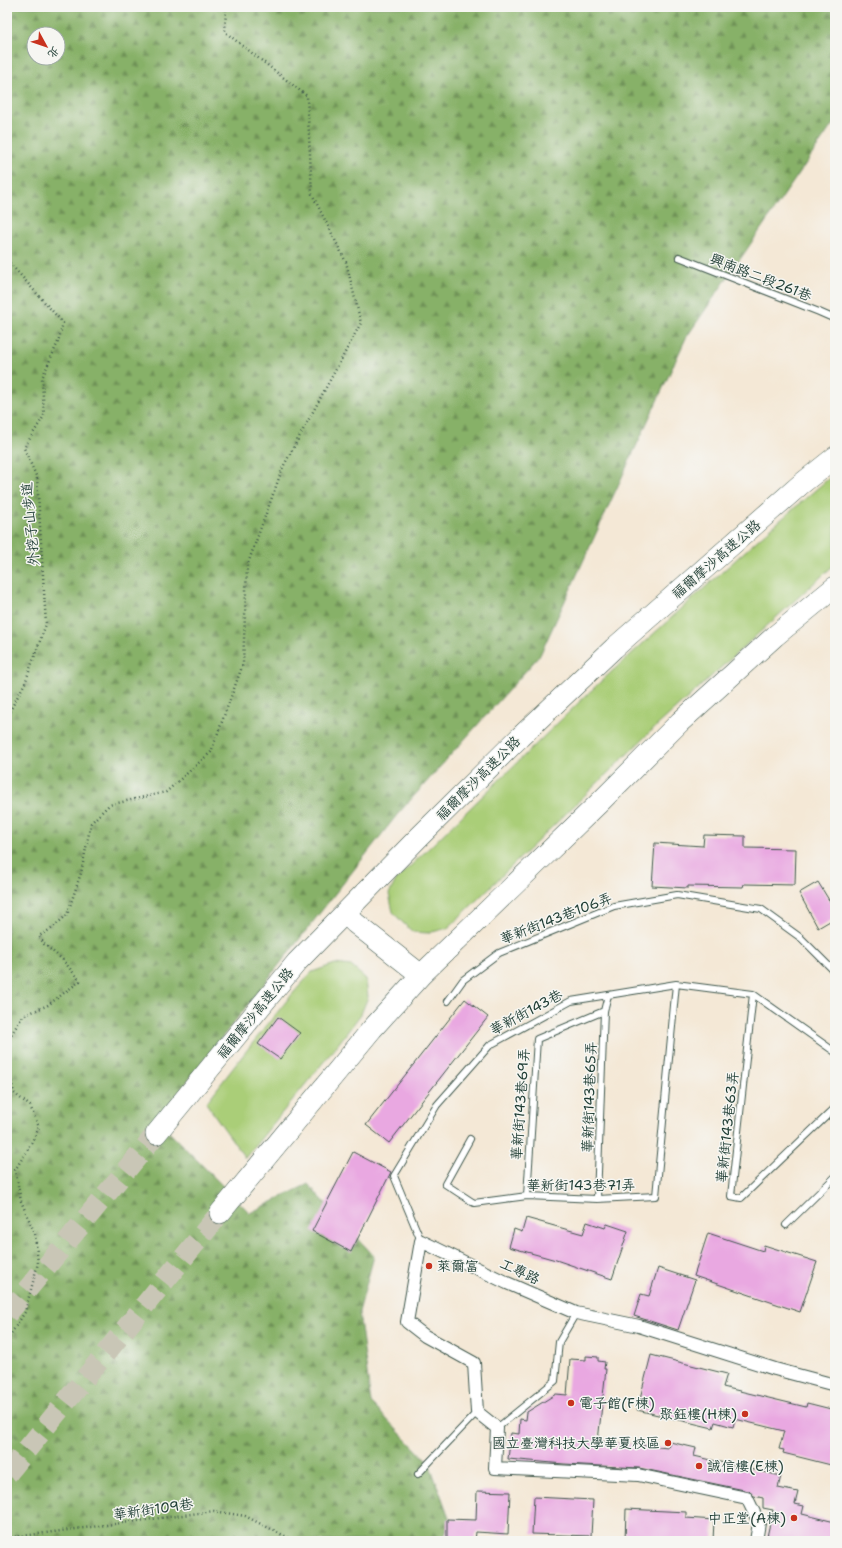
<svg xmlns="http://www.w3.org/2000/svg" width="842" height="1548" font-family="'Shantell Sans','LXGW WenKai TC',sans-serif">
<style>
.green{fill:#aace78;stroke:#648656}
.forest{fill:url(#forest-firs);stroke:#53774e;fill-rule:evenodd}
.building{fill:#e9a8e1}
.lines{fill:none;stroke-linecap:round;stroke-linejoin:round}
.highway-tunnel{stroke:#c9c6b6;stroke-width:21;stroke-dasharray:21 10;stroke-linecap:butt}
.lane-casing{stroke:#3f574c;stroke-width:8}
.street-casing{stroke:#3f574c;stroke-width:14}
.highway-casing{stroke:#3f574c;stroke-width:22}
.path{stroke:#3f574c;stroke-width:2.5;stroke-dasharray:1 3;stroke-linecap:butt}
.lane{stroke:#fff;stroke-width:6}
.street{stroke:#fff;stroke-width:12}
.highway{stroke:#fff;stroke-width:21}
.poi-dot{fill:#c8321e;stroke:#f6f6f2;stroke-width:1.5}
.labels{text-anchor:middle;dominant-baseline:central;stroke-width:3;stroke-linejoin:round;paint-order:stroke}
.street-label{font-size:14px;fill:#1f3d34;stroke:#f6f6f2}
.poi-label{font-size:14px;fill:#1f3d34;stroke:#f6f6f2;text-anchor:start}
</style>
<defs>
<pattern id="forest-firs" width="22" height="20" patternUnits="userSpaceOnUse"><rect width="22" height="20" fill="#87b168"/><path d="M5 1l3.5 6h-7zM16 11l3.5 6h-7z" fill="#6e9156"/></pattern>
</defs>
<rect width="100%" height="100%" fill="#f6f6f2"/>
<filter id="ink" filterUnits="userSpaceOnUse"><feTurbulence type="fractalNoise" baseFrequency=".025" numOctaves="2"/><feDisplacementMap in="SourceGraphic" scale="8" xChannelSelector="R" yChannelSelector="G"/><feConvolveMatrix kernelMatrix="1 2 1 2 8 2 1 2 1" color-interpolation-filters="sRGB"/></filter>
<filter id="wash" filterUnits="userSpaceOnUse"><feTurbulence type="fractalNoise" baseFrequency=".012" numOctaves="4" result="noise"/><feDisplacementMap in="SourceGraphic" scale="16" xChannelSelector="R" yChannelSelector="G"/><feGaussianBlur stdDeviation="0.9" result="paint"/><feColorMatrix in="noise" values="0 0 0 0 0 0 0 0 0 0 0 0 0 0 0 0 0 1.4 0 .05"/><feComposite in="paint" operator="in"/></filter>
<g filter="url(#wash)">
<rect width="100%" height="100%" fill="#f4e8d6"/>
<path class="green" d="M835 473V564L649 733 448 928 428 933 413 932 403 923 393 912 389 894 396 880 598 684 762 536Z
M335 964 351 966 366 979 368 997 361 1014 335 1048 245 1158 206 1103 247 1050 288 999 312 972Z"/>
<path class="forest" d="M7 7H835V121L686 338 540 655 397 815 157 1120 250 1213 308 1184 374 1256 359 1312 371 1403 429 1463 450 1520 443 1541H7ZM34 34H58V58H34Z"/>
<g id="blocks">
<path class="building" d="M704 835 745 836V848L796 849 795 885 744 884 743 887 688 886V888L652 886 655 843 703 846Z
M818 882 835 910V918L818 928 799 893Z
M465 999 488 1017 389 1143 366 1125Z
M278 1017 300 1033 280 1059 258 1044Z
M353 1152 391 1172 351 1252 312 1231Z
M526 1218 583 1234 587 1222 605 1228 607 1224 628 1231 612 1279 556 1260 509 1247 514 1229 522 1232Z
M708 1233 763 1251 764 1245 817 1262 800 1312 694 1276Z
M658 1268 695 1280 678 1330 634 1316 641 1294 649 1296Z
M651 1355 727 1374 723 1387 806 1407 807 1403 835 1410V1466L783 1453 784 1450 779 1449 784 1431 735 1419 733 1427 715 1422 713 1428 637 1410Z
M586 1356 598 1357V1361L605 1362 604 1369H606L598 1441 668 1448 670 1442 696 1448 694 1456 781 1476 778 1488 798 1492 795 1504 804 1506 802 1514 835 1522V1541H766L773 1510 763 1508V1498L754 1496 749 1491 639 1468 564 1464 508 1459 511 1433 519 1434 520 1419 526 1420 527 1412 556 1394 567 1395 570 1359 586 1360Z
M477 1491 510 1492 508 1534 476 1532 475 1541H447V1519L476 1520Z
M534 1497 593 1500 591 1536 532 1534Z
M626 1509 686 1512V1518L714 1520 713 1541H625Z"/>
</g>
</g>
<g filter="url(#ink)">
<use href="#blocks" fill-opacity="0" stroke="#3f574c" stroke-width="1"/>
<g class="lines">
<path class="highway-tunnel" d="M7 1314 156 1134
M7 1474 220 1213"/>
<defs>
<path id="lane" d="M679 257 819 312 835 319
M753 994 731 1196 741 1198 835 1108
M448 1001 463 980 499 953 614 906 677 895 761 909 801 938 835 972
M470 1139 445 1184 474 1203 527 1196 597 1199 656 1196 676 984
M527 1196 537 1039 604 1011
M597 1199 604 1011 608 995
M786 1225 835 1177
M421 1241 394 1176 437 1105 490 1045 571 1001 676 984 753 994 835 1052
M497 1428 555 1381 559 1342 576 1313
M418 1474 477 1412"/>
<path id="street" d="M756 1541 759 1523 747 1498 638 1475 495 1468 497 1428 477 1412 474 1363 425 1336 407 1322 421 1241 507 1283 576 1313 639 1326 775 1369 835 1385"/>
<path id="highway" d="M345 913 355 923 421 975
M156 1134 297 962 419 837 520 737 614 648 800 485 835 457
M220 1213 372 1029 421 975 598 804 680 722 775 636 835 587"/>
</defs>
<use href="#lane" class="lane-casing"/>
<use href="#street" class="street-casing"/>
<use href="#highway" class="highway-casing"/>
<path class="path" d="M320 7 328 9 330 7
M7 260 63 323 58 342 42 378 44 416 24 448 37 478 46 624 25 683 7 716
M7 1041 23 1016 48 1005 80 981 63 960 44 944 39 936 51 929 67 915 81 873 91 823 109 805 166 792 211 752 243 664 247 566 283 467 361 323 346 262 312 194 307 96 225 32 226 7
M7 1062 14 1093 30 1106 39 1127 30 1146 15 1170 21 1201 35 1234 38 1263 25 1312 7 1340
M7 1357C12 1367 9 1377 7 1387
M7 1538 214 1511 245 1516 295 1541
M364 1541 380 1538 385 1541"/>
<use href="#lane" class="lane"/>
<use href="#street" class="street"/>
<use href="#highway" class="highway"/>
</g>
</g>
<g class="poi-dot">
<circle cx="429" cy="1266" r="4"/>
<circle cx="571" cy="1403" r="4"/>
<circle cx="745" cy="1414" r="4"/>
<circle cx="668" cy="1443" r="4"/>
<circle cx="699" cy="1466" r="4"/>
<circle cx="794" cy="1518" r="4"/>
</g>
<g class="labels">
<g class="street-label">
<text transform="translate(761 277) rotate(21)">興南路二段261巷</text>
<text transform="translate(30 524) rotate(-95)">外挖子山步道</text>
<text transform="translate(716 559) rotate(-41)">福爾摩沙高速公路</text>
<text transform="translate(478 778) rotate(-45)">福爾摩沙高速公路</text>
<text transform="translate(556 918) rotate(-21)">華新街143巷106弄</text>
<text transform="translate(526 1012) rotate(-28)">華新街143巷</text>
<text transform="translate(255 1013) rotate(-51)">福爾摩沙高速公路</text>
<text transform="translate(589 1097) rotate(-88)">華新街143巷65弄</text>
<text transform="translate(520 1104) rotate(-86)">華新街143巷69弄</text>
<text transform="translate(727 1127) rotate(-84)">華新街143巷63弄</text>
<text x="581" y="1185">華新街143巷71弄</text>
<text transform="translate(520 1271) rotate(25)">工專路</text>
<text transform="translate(153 1509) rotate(-8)">華新街109巷</text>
</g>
<g class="poi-label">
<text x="437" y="1266">萊爾富</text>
<text x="579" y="1403">電子館(F棟)</text>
<text x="737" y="1414" text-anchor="end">聚鈺樓(H棟)</text>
<text x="660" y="1443" text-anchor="end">國立臺灣科技大學華夏校區</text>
<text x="707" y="1466">誠信樓(E棟)</text>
<text x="786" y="1518" text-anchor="end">中正堂(A棟)</text>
</g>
</g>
<rect width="842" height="1548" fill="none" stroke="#f6f6f2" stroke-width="24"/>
<g transform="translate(46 46) rotate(130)"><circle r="19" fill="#f6f6f2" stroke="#a0aca6"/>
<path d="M0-3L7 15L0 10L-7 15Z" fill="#c8321e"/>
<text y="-6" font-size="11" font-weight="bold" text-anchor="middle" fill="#1f3d34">北</text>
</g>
</svg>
